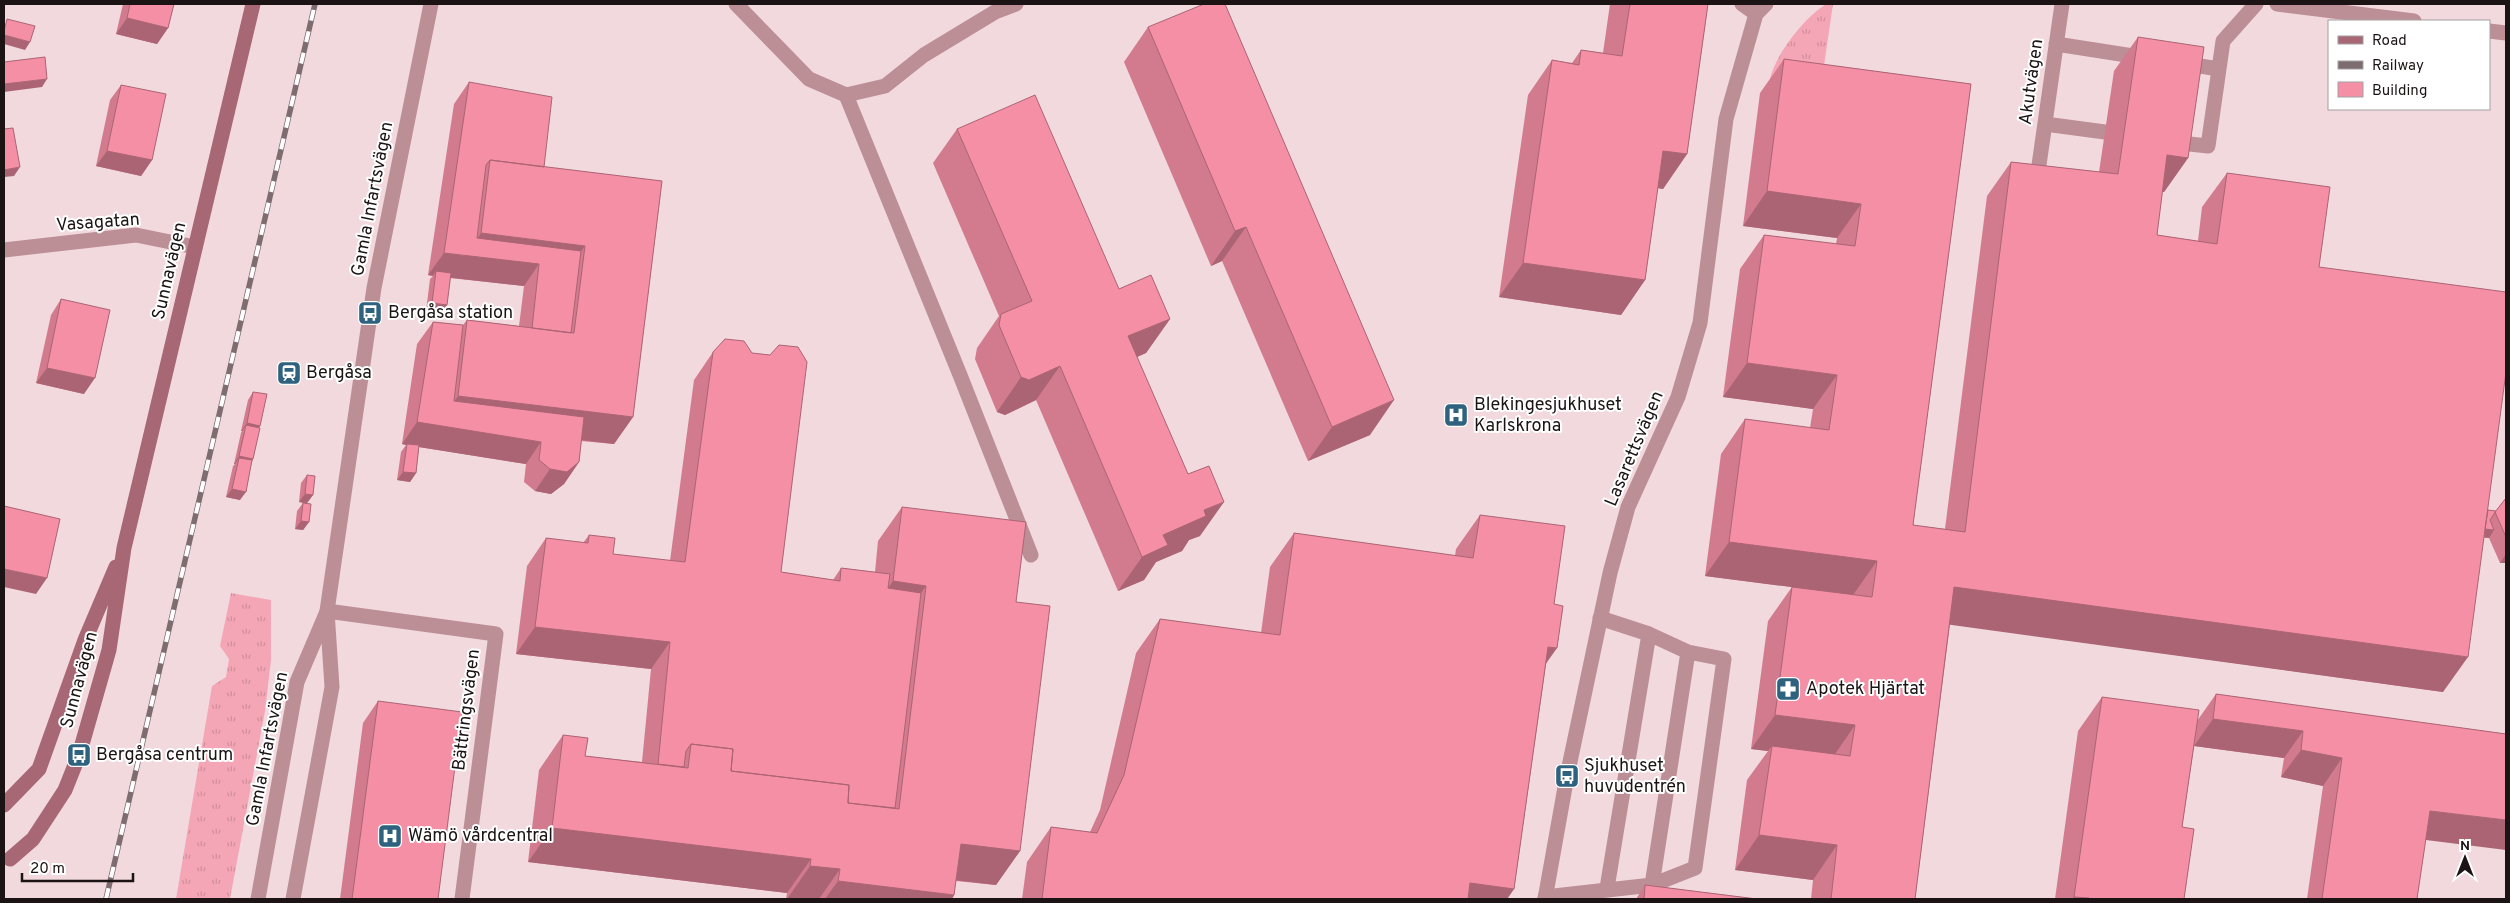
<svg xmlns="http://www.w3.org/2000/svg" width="2510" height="903" font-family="Overpass,sans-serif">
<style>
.grass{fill:url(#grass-tufts)}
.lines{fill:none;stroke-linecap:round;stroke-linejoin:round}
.service{stroke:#bc8f97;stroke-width:15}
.minor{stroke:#bc8f97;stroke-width:15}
.tertiary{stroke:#bc8f97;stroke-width:15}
.secondary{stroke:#a76774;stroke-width:15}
.rail-casing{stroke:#7d6d70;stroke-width:5.5}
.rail{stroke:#fff;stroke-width:4;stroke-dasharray:11;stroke-linecap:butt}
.wall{fill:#d27b8e}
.shaded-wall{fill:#ab6474}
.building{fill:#f48fa5;stroke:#ab6474}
.labels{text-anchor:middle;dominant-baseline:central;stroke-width:4;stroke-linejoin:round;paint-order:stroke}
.street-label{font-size:18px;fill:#1b1314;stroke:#fff}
.poi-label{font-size:18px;fill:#1b1314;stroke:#fff;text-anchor:start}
</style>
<defs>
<pattern id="grass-tufts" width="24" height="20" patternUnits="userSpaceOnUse" patternTransform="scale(1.25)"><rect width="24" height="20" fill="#f5a6b6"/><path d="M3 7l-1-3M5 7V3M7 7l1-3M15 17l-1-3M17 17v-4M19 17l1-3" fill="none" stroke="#d18e9c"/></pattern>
</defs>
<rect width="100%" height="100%" fill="#f2d9dd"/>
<path class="grass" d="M1826 4H1833L1821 86 1769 84C1773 57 1803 19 1826 4Z
M231 593 271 600V660L265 711 230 899H176L212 686 226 677 229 659 220 646Z"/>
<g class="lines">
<path class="service" d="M2056 44 2146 58
M2181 63 2219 69
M846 95 960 375 1031 555
M2045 124 2105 132
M2171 142 2208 146 2223 41 2256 4
M2039 165 2062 4
M1652 885 1688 652
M1607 888 1649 634
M1545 897 1652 885 1695 868 1724 659 1688 652 1649 634 1600 618"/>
<path class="minor" d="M736 4 809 79 846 95 885 86 924 55 995 12 1016 4
M1742 4 1756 14
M2277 4 2414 21
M2489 31 2506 33
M4 250 136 235 195 247
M327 611 496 634 462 899
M1545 899 1567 776 1610 573 1628 507 1678 397 1700 323 1726 119 1756 14 1766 4"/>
<path class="tertiary" d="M258 899 297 682 326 614
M293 899 332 687 327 611 374 288 431 4"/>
<path class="secondary" d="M4 805 39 769 85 640 116 567
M10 859 33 839 65 790 79 755 109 650 124 548 253 4"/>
<defs>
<path id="rail" d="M106 899 315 4"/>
</defs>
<use href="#rail" class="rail-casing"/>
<use href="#rail" class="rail"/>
</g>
<path class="wall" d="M123 4H174L168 28 157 44 116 34Z
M1610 4H1708L1687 154 1663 189 1658 188 1645 280 1621 315 1499 297 1528 95 1552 60 1572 63 1581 50 1603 53Z
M1148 27 1370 435 1308 461 1222 261 1211 266 1124 62Z
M2138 37 2188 158 2164 192H2162L2157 235 2198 241 2202 207 2227 173 2319 267 2488 510 2496 511 2506 498V563H2500L2489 538 2484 537 2443 692 1950 624 1915 899H1811L1813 880 1735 870 1747 780 1768 751 1751 749 1768 621 1792 587 1705 576 1721 454 1745 419 1810 428 1813 409 1723 397 1740 269 1764 235 1836 244 1837 238 1743 226 1760 93 1784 59 1971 84 1913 525 1945 529 1987 196 2011 162 2099 172 2114 71Z
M469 82 544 167 662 181 633 417 614 444 581 441 579 462 564 484 551 494 535 491 524 482 526 464 419 447 416 473 410 482 397 480 401 452 406 445 402 444 417 344 433 322 463 325 467 320 519 326 524 286 450 278 447 305 441 313 426 311 430 279 433 276 428 275 454 104Z
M121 85 152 160 141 176 96 166 110 100Z
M957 129 1119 289 1170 319 1146 353 1137 357 1200 536 1189 540 1182 551 1156 562 1144 580 1118 591 1036 400 1005 415 997 412 975 359 977 348 999 316 933 163Z
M61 299 84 394 36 383 51 315Z
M713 352 781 572 833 580 841 568 875 572 878 541 902 507 1016 602 1020 851 996 885 956 881 954 895 952 899H786L787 893 528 862 539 770 563 735 585 756 642 762 651 669 516 654 527 566 546 538 583 543 589 535 613 554 670 561 694 380Z
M253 392 260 426 259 428 253 459 240 500 226 497 233 466 235 464H234L241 433 242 431H241L248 400Z
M307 475 313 495 307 503 309 522 303 530 295 529 297 511 303 503 299 502 301 483Z
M1480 515 1546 664 1514 889 1507 899H1022L1027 862 1051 827 1090 832 1100 810 1136 653 1160 619 1261 633 1270 567 1294 533 1455 556 1456 549Z
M2216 694 2506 734 2425 840 2417 899H2307L2323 786 2281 777 2284 758 2194 746 2182 827 2184 899H2055L2078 731 2102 697 2197 721Z
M378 701 438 899H340L363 723Z
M1645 885 1757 899H1636Z"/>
<path class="shaded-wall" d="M127 18 168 28 157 44 116 34Z
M4 35 30 42 25 50 4 44Z
M47 79 42 87 4 92V84Z
M107 151 152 160 141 176 96 166Z
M1663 151 1687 154 1663 189 1639 185Z
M2167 155 2188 158 2164 192 2143 189Z
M20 167 14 176 4 177V170Z
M1767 191 1861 204 1837 238 1743 226Z
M1246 227 1222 261 1211 266 1235 231Z
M481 233 585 246 566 273 539 264 524 286 435 276 436 271 433 276 428 275 444 253 465 256Z
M1523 263 1645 280 1621 315 1499 297Z
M432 303 447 305 441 313 426 311Z
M1170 319 1146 353 1104 371 1128 336Z
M1747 363 1837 375 1813 409 1723 397Z
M1060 366 1036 400 1005 415 997 412 1021 377Z
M47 368 95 378 84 394 36 383Z
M458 396 633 417 614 444 438 423Z
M1394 400 1370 435 1308 461 1332 427Z
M417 422 541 442 526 464 406 445 407 444 406 445 402 444Z
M247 423 260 426 255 434 246 425 242 431H241Z
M239 456 253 459 247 467 239 458 235 464H234Z
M579 462 564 484 551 494 535 491 550 469Z
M403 472 416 473 410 482 397 480Z
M232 489 246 492 240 500 226 497Z
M305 494 313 495 307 503 299 502Z
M1224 502 1200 536 1189 540 1182 551 1156 562 1144 580 1118 591 1142 557 1163 535 1204 510Z
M301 521 309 522 303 530 295 529Z
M2484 528 2494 530 2489 538 2479 537Z
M1729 542 1877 561 1853 595 1705 576Z
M2506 554V563H2500Z
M4 569 47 578 36 594 4 587Z
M893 581 926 586 902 620 869 616Z
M1954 587 2468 657 2443 692 1930 622Z
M535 627 670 642 651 669 516 654Z
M1548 647 1557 648 1533 682Z
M1775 715 1855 725 1831 760 1772 746 1768 751 1751 749Z
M2213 719 2303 731 2284 758 2194 746Z
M2301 750 2342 758 2323 786 2281 777Z
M2430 811 2506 820V850L2410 838Z
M552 828 811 859 787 893 528 862Z
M1759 835 1837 845 1813 880 1735 870Z
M961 844 1020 851 996 885 937 878Z
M810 866 840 869 819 899H787Z
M838 881 954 895 952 899H825Z
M1470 883 1514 889 1507 899H1458Z
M2074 897 2089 898 2088 899H2072Z"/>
<path class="building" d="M130 4H174L168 28 127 18Z
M1204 4H1225L1394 400 1332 427 1246 227 1235 231 1148 27Z
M1630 4H1708L1687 154 1663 151 1645 280 1523 263 1552 60 1579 65 1581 50 1622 56Z
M7 19 35 26 30 42 4 35V31Z
M2138 37 2204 47 2188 158 2167 155 2157 235 2217 244 2227 173 2330 187 2319 267 2506 292V372L2468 657 1954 587 1915 899H1831L1837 845 1759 835 1772 746 1850 756 1855 725 1775 715 1792 587 1872 597 1877 561 1729 542 1745 419 1829 430 1837 375 1747 363 1764 235 1855 246 1861 204 1767 191 1784 59 1971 84 1913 525 1965 532 2011 162 2118 174Z
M45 57 47 79 4 84V62Z
M469 82 552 97 544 167 490 160 486 165 477 238 581 251 571 333 532 328 539 264 444 253Z
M121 85 166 94 152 160 107 151Z
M1035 95 1119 289 1151 275 1170 319 1128 336 1188 474 1209 466 1224 502 1204 510 1206 516 1163 535 1168 545 1142 557 1060 366 1029 380 1021 377 999 325 1001 314 1032 301 957 129Z
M13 128 20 167 4 170V129Z
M490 160 662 181 633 417 458 396 467 320 574 333 585 246 481 233Z
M436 271 451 273 447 305 432 303Z
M61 299 110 310 95 378 47 368Z
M433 322 463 325 454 401 584 417 579 462 567 472 550 469 539 460 541 442 417 422Z
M725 339 744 341 752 353 770 355 779 345 798 347 807 362 781 572 840 581 841 568 890 574 888 588 921 593 895 808 848 803 849 785 731 771 733 749 691 744 686 751 684 767 658 764 670 642 535 627 546 538 588 543 589 535 615 538 613 554 685 562 713 352Z
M253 392 267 394 260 426 247 423Z
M246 425 260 428 253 459 239 456Z
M407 444 419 445 416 473 403 472Z
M239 458 252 460 246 492 232 489Z
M307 475 315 476 313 495 305 494Z
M2506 498V537L2495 512Z
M303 503 311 504 309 522 301 521Z
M4 506 60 519 47 578 4 569Z
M902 507 1026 522 1016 602 1050 606 1020 851 961 844 954 895 838 881 840 869 810 866 811 859 552 828 563 735 588 738 585 756 688 768 691 744 733 749 731 771 849 785 848 803 899 809 926 586 893 581Z
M2488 510 2496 511 2490 520 2494 530 2485 529Z
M1480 515 1565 526 1554 604 1563 606 1557 648 1548 647 1514 889 1470 883 1468 899H1042L1051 827 1097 833 1124 775 1160 619 1280 635 1294 533 1473 558Z
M2216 694 2506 734V820L2430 811 2417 899H2322L2342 758 2301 750 2303 731 2213 719Z
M2102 697 2199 710 2182 827 2194 829 2184 899H2089V898L2074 897Z
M378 701 462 712 438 899H352Z
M1645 885 1757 899H1644Z"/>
<defs>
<symbol id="bus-square" viewBox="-11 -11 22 22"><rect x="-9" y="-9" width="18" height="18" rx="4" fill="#2f627f" stroke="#fff"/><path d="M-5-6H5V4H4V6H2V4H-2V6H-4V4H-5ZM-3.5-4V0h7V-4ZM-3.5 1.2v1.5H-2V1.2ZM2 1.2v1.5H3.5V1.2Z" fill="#fff"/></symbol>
<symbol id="station-square" viewBox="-11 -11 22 22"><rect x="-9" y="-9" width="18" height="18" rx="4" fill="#2f627f" stroke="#fff"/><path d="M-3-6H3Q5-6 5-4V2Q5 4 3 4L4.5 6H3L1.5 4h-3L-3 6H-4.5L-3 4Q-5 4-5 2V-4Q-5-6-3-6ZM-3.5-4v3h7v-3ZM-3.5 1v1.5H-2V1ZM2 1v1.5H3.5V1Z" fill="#fff"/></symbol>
<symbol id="hospital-square" viewBox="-11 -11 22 22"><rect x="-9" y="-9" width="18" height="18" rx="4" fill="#2f627f" stroke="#fff"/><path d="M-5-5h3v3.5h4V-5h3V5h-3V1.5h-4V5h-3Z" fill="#fff"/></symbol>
<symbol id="pharmacy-square" viewBox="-11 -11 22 22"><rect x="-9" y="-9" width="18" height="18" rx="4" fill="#2f627f" stroke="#fff"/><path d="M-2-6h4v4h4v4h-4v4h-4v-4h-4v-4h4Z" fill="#fff"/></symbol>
</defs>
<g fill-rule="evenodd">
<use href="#bus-square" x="356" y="299" width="28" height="28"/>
<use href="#station-square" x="275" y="359" width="28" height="28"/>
<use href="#hospital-square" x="1442" y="401" width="28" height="28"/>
<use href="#pharmacy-square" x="1774" y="675" width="28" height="28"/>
<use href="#bus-square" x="65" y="741" width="28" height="28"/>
<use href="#bus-square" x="1553" y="762" width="28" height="28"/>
<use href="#hospital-square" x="376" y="822" width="28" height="28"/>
</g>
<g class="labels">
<g class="street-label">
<text transform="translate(2032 82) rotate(-82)">Akutvägen</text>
<text transform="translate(373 199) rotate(-79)">Gamla Infartsvägen</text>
<text transform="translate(98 223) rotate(-4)">Vasagatan</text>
<text transform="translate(170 271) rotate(-77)">Sunnavägen</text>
<text transform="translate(1635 449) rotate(-67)">Lasarettsvägen</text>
<text transform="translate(80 680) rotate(-75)">Sunnavägen</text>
<text transform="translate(467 710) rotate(-83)">Bättringsvägen</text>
<text transform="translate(268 749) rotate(-79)">Gamla Infartsvägen</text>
</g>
<g class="poi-label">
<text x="388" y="313">Bergåsa station</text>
<text x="306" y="373">Bergåsa</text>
<text x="1474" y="405">Blekingesjukhuset<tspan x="1474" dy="21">Karlskrona</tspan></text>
<text x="1806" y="689">Apotek Hjärtat</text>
<text x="96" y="755">Bergåsa centrum</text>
<text x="1584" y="766">Sjukhuset<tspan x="1584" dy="21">huvudentrén</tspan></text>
<text x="408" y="836">Wämö vårdcentral</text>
</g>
</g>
<rect width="2510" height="903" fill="none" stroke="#1b1314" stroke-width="10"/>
<rect x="2328" y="20" width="162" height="90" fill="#ffffff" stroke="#a4a1a1"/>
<rect x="2338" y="36" width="25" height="8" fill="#a76774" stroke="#a4a1a1"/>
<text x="2372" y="45" font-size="15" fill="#1b1314">Road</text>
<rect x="2338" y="61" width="25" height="8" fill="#7d6d70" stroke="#a4a1a1"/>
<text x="2372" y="70" font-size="15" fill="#1b1314">Railway</text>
<rect x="2338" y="82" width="25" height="15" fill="#f48fa5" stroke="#a4a1a1"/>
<text x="2372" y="95" font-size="15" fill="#1b1314">Building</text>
<g transform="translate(2465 858)" stroke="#ffffff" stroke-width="4" paint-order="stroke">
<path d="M0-4L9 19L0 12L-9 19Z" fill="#1b1314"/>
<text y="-8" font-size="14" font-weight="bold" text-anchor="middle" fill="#1b1314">N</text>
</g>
<path d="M22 873v8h111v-8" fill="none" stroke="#1b1314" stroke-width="2.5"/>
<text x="30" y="873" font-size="15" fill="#1b1314" stroke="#ffffff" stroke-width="4" paint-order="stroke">20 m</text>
</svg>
